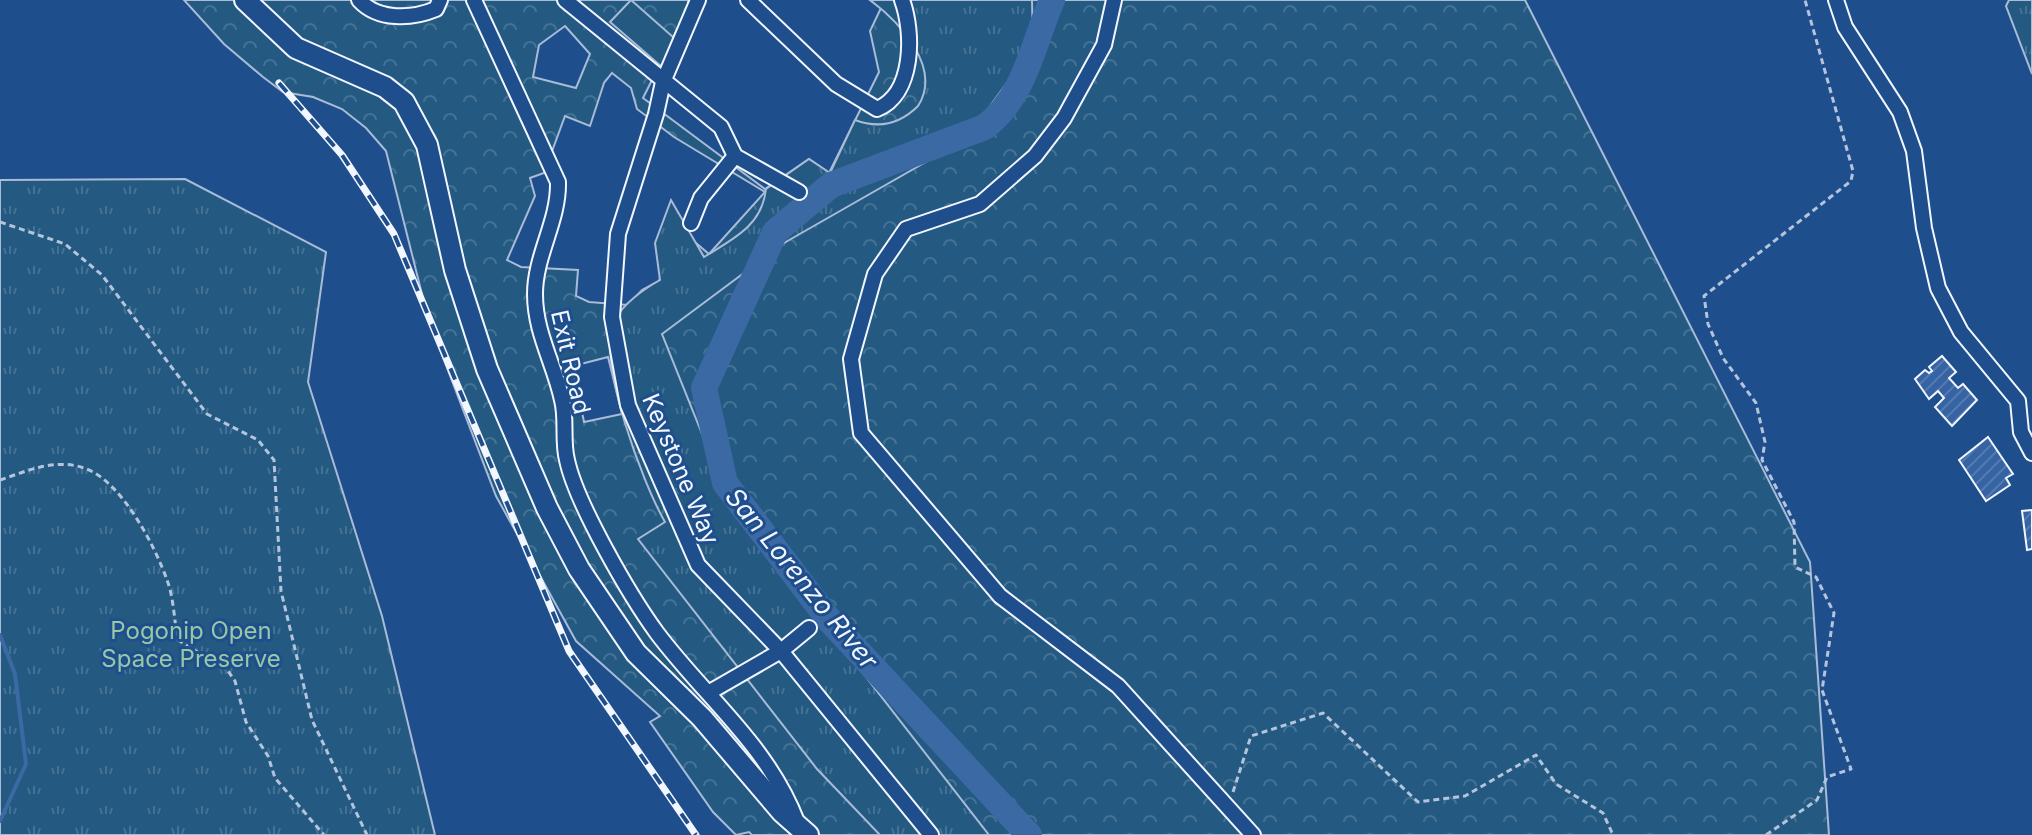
<svg xmlns="http://www.w3.org/2000/svg" width="2032" height="835" font-family="Inter,sans-serif">
<style>
.forest{fill:url(#forest-crowns);stroke:#a8bbd7;stroke-width:2;fill-rule:evenodd}
.park{fill:url(#park-tufts);stroke:#a8bbd7;stroke-width:2}
.pitch{fill:#245a82;stroke:#a8bbd7;stroke-width:2}
.lines{fill:none;stroke-linecap:round;stroke-linejoin:round}
.stream{stroke:#3b69a3;stroke-width:4}
.river{stroke:#3b69a3;stroke-width:26}
.building{fill:url(#building-hatch);stroke:#f2f6ff;stroke-width:2}
.minor-casing{stroke:#f2f6ff;stroke-width:18}
.secondary-casing{stroke:#f2f6ff;stroke-width:24}
.path{stroke:#b3c4dc;stroke-width:3;stroke-dasharray:6 4;stroke-linecap:butt}
.minor{stroke:#1f4e8c;stroke-width:14}
.secondary{stroke:#1f4e8c;stroke-width:20}
.rail-casing{stroke:#f2f6ff;stroke-width:7}
.rail{stroke:#1f4e8c;stroke-width:4;stroke-dasharray:12;stroke-linecap:butt}
.labels{text-anchor:middle;dominant-baseline:central;stroke-width:6;stroke-linejoin:round;paint-order:stroke}
.street-label{font-size:24px;fill:#f2f6ff;stroke:#1f4e8c}
.park-label{font-size:24px;fill:#97c8a6;stroke:#1f4e8c}
.water-label{font-size:26px;font-style:italic;fill:#f2f6ff;stroke:#1f4e8c}
</style>
<defs>
<pattern id="forest-crowns" width="20" height="18" patternUnits="userSpaceOnUse" patternTransform="scale(2)"><rect width="20" height="18" fill="#245a82"/><path d="M2 6a3 3 0 1 1 6 0M12 15a3 3 0 1 1 6 0" fill="none" stroke="#447295"/></pattern>
<pattern id="park-tufts" width="24" height="20" patternUnits="userSpaceOnUse" patternTransform="scale(2)"><rect width="24" height="20" fill="#245a82"/><path d="M3 7l-1-3M5 7V3M7 7l1-3M15 17l-1-3M17 17v-4M19 17l1-3" fill="none" stroke="#447295"/></pattern>
<pattern id="building-hatch" width="6" height="6" patternUnits="userSpaceOnUse" patternTransform="scale(2)"><rect width="6" height="6" fill="#3563a3"/><path d="M-1 1l2-2M0 6l6-6M5 7l2-2" fill="none" stroke="#537ab1"/></pattern>
</defs>
<rect width="100%" height="100%" fill="#1f4e8c"/>
<path class="forest" d="M184 0H688V8L643 98 765 189 809 159 829 173 879 72 870 31 881 8 870 0H1525L1810 562 1829 835H752L749 832 736 835 713 812 650 722 660 716 576 641 496 496 428 318 386 151 366 128 342 109 313 97 283 92 263 77 224 44ZM565 26 590 54 576 88 533 77 539 45ZM612 73 631 88 637 109 674 137 765 192 709 254 677 227 659 281 642 290 628 305 589 302 576 296 578 270 521 267 507 260 535 196 530 178 544 173 565 116 590 126 604 83ZM608 357 622 414 584 422 573 366Z"/>
<path class="park" d="M870 0H1032L1033 47 966 139 784 243 662 334 729 501 989 835H880L817 769 638 539 665 522C643 484 597 362 614 322 621 305 644 289 660 280L655 243 671 200 704 257C733 239 762 226 766 189L809 159 830 173 855 120C879 129 900 124 918 106 943 67 898 21 870 0Z
M2009 0H2032V74L2006 6Z
M185 179 326 252 308 382 382 616 435 835H0V180Z"/>
<path class="pitch" d="M631 0 681 44 662 67 610 22Z"/>
<g class="lines">
<path class="stream" d="M0 635 15 674 26 764 0 821"/>
<path class="river" d="M1029 835 830 621 725 483 704 388 775 232 831 185 985 127C1026 95 1032 46 1052 0"/>
</g>
<path class="building" d="M1942 356 1956 372 1949 378 1958 388 1963 384 1977 400 1952 426 1935 407 1944 398 1938 391 1929 399 1915 379 1925 370 1929 373 1932 371 1929 367Z
M1988 437 2013 474 2006 478 2010 485 1986 501 1959 460Z
M2032 510V549L2027 550 2022 511Z"/>
<g class="lines">
<defs>
<path id="minor" d="M359 0C378 21 412 19 436 9L440 0
M474 0 558 182C559 221 535 255 535 294 535 333 554 363 562 400 567 419 562 441 567 460 576 503 630 596 657 633 705 697 768 745 797 822
M565 0 721 127 735 156 799 192
M698 0 663 82 656 114 618 234 612 317 628 405 698 565 781 651 931 835
M748 0 836 84 877 109C914 94 914 33 902 0
M1114 0 1104 45 1064 118 1035 156 980 204 906 229 875 274 851 359 861 433 1000 596 1118 686 1253 835
M1836 0 1845 27 1900 112 1914 151 1924 228 1938 288 1961 332 2018 401 2021 432 2032 453
M691 223 701 198 735 156
M708 693 781 651 809 628"/>
<path id="secondary" d="M245 0 296 48 385 87 404 102 427 145 455 270 487 369 547 508 579 569 636 653 702 718 782 812 808 835"/>
</defs>
<use href="#minor" class="minor-casing"/>
<use href="#secondary" class="secondary-casing"/>
<path class="path" d="M0 222 65 244 102 275 207 414 258 440 274 460 281 591 312 720 367 835
M0 480C27 471 55 458 84 468 121 480 155 546 167 580 174 598 174 621 178 640L228 671 235 681 246 722 268 756 275 778 324 835
M1233 792 1251 736 1323 713 1418 802 1465 796 1536 755 1556 784 1603 813 1613 835
M1766 835 1817 800 1827 777 1851 769 1822 690 1834 613 1816 577 1795 567 1794 522 1762 460 1765 442 1756 403 1723 358 1708 324 1704 296 1851 181 1853 171 1805 0"/>
<use href="#minor" class="minor"/>
<use href="#secondary" class="secondary"/>
<defs>
<path id="rail" d="M279 83 342 155 394 234 569 651 696 835"/>
</defs>
<use href="#rail" class="rail-casing"/>
<use href="#rail" class="rail"/>
</g>
<g class="labels">
<g class="street-label">
<text transform="translate(571 362) rotate(77)">Exit Road</text>
<text transform="translate(681 469) rotate(67)">Keystone Way</text>
</g>
<g class="park-label">
<text x="191" y="630">Pogonip Open<tspan x="191" dy="28">Space Preserve</tspan></text>
</g>
<g class="water-label">
<text transform="translate(802 578) rotate(51)">San Lorenzo River</text>
</g>
</g>
</svg>
